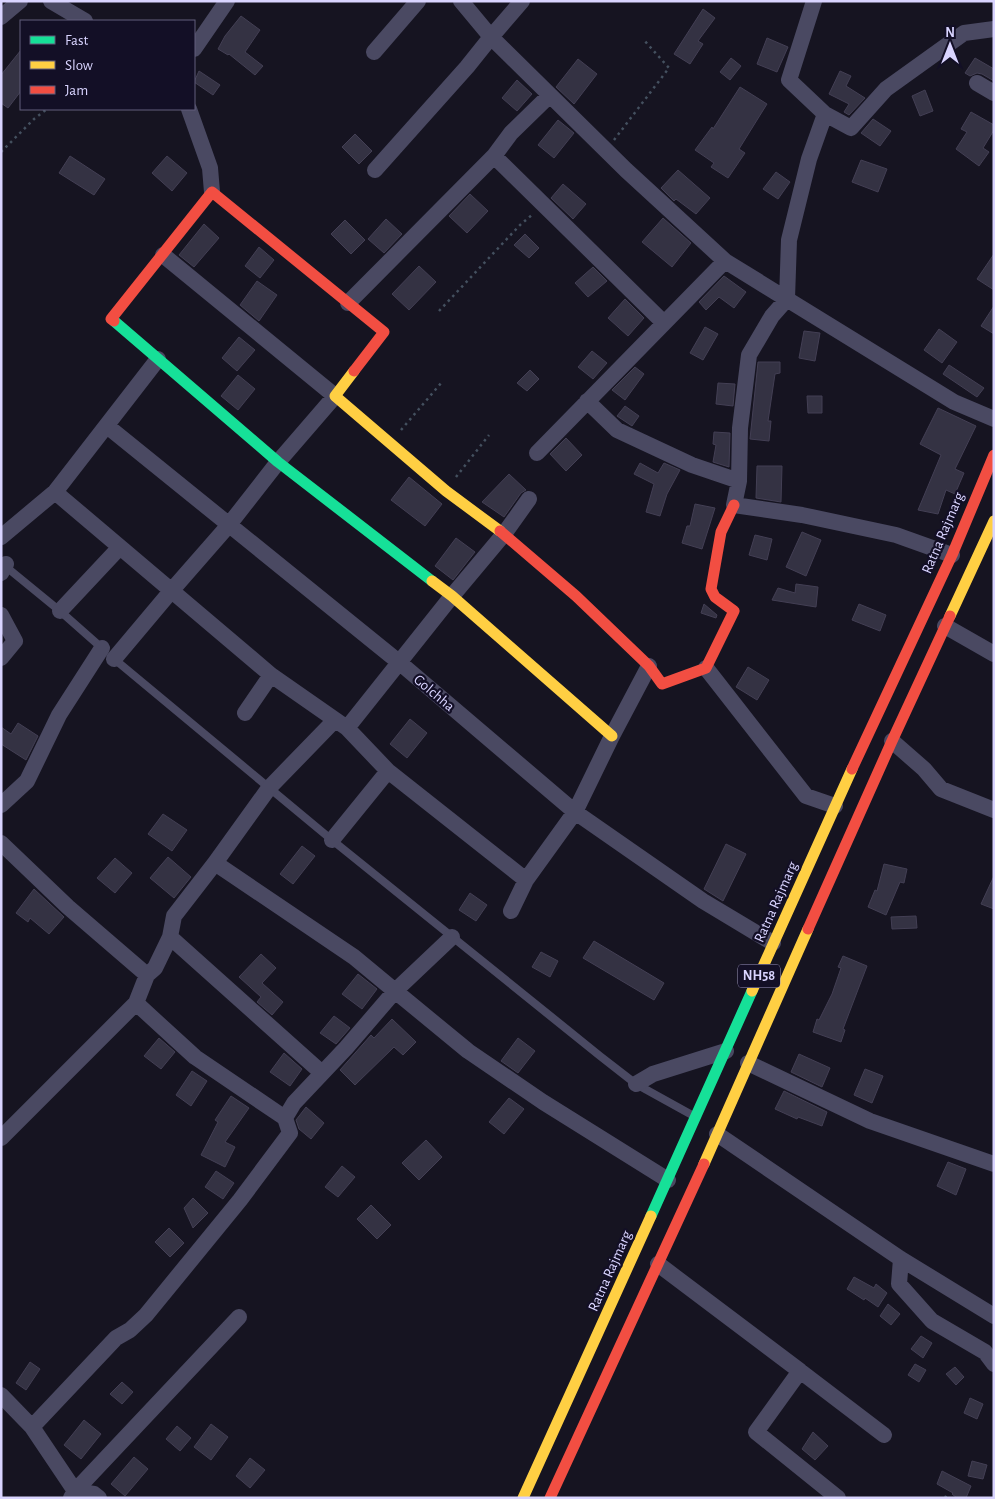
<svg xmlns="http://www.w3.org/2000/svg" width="995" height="1499" font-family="'Alegreya Sans',sans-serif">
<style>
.building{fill:#343243;stroke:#433f54}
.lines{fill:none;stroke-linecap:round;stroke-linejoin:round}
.path{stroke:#44505f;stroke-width:2.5;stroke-dasharray:2.5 4;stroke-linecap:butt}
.lane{stroke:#4a4962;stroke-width:8}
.street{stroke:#4a4962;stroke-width:16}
.fast{stroke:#16e098;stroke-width:11}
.slow{stroke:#ffcf43;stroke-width:11}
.jam{stroke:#f24e42;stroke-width:11}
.labels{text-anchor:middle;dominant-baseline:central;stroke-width:4.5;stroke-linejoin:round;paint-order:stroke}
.shield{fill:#130f26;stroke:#9e99be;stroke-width:1}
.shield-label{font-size:14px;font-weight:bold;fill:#d9d4ff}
.street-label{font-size:15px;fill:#d9d4ff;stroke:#130f26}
</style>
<rect width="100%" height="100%" fill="#161421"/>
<path class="building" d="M703 9 715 18 698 41 703 44 690 64 674 54Z
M241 16 260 30 245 52 263 66 255 75 229 54 228 55 218 49 225 36Z
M767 38 788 47 777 72 757 64Z
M21 50V91L8 108 1 103V75Z
M731 58 741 66 730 80 720 72Z
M975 58 994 69V81L982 74 977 73 970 76 965 73Z
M578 59 597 74 574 104 556 87Z
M199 71 220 85 213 95 194 82Z
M840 71 851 76 846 86 865 98 849 115 844 112 849 104 829 94Z
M517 80 532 94 517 111 502 98Z
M740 87 767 104 739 149 745 153 728 178 711 167 714 163 695 150 712 127 713 129Z
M925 90 933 111 920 116 912 96Z
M971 112 994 125V130L983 148 989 152 979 166 956 149 967 132 961 129Z
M873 119 891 131 880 146 861 133Z
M558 120 574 133 554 158 538 145Z
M355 134 372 151 359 164 342 147Z
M70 156 105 179 94 195 59 173Z
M167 156 187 173 172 191 152 173Z
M861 160 887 169 878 192 852 182Z
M678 170 710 198 696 214 676 199 674 201 661 188Z
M776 172 790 182 778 199 763 189Z
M563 184 586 204 573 219 551 198Z
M470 194 488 211 467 233 449 216Z
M663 218 691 243 672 267 642 242Z
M386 219 402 234 384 253 368 239Z
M345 220 365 240 351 254 331 234Z
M204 224 219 238 194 267 179 255Z
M525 234 539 248 529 258 514 245Z
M259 247 274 260 260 278 245 266Z
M994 254V290L977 279Z
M419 266 436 282 409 310 392 294Z
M593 267 607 281 588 297 575 283Z
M724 276 746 292 734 308 719 297 706 310 699 302Z
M257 281 277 295 259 321 240 305Z
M625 299 644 318 628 336 608 318Z
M994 306V334L981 326Z
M705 327 718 334 703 360 690 353Z
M939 329 957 342 942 363 924 350Z
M804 331 820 333 815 361 799 358Z
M239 337 255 350 237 371 222 358Z
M592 351 607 363 593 379 578 367Z
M758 362H780V373L775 374 768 421H771L769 441 750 439Z
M949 365 984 388 977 397 943 374Z
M635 367 644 374 625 400 612 390Z
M530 370 539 379 527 391 517 383Z
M238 375 255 389 238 410 221 396Z
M718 383 735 384 733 406 716 404Z
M807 396H822V413H808Z
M625 406 639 416 632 426 617 416Z
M938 408 976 426 955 469 964 473 955 494 946 490 938 514 918 510 941 455 920 444Z
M714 432 730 433 729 467 713 462 716 445 713 444Z
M566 438 582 455 566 471 550 454Z
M640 463 658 473 664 463 680 470 667 494 660 516 646 512 654 484 634 474Z
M757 466H782L781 502 756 498Z
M509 474 526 490 521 493 504 517 482 502Z
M409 477 442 504 425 526 391 500Z
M695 504 715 508 702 549 682 543 687 526H690Z
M802 532 821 540 806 576 786 567Z
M755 535 772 539 767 560 749 555Z
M456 538 475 552 453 580 435 566Z
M796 584 818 587 816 607 772 600 778 588 795 593Z
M704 604 717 615 716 618 701 613Z
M859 604 886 615 880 631 852 620Z
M748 667 769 680 757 700 736 687Z
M410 719 427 733 407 758 390 744Z
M18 723 38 736 26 760 1 744V727L11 734Z
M163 814 187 830 172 851 148 834Z
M726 844 746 854 723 901 704 889Z
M302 846 315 856 293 884 280 874Z
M168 857 191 877 174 898 150 878Z
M115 858 132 873 115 893 97 878Z
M884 864 907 869 904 883 900 882 886 915 868 907 875 890 877 891Z
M994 876V909L981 904Z
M34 889 64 917 49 934 30 918 28 922 16 913Z
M470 893 487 905 476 921 459 910Z
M916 916 917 928 892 929 891 917Z
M594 941 664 983 654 1000 583 958Z
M541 952 558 961 550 977 532 967Z
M261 954 276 968 262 983 283 1002 272 1015 257 1002 261 997 239 977Z
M843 956 867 966 843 1029 845 1030 841 1042 813 1032 817 1019 819 1020 832 994 841 968 838 967Z
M358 974 377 989 362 1009 342 994Z
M334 1016 350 1028 336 1044 320 1033Z
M392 1019 416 1042 403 1055 394 1047 355 1085 340 1070 371 1035 374 1038Z
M159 1038 175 1052 161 1069 144 1056Z
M518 1038 535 1051 518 1073 501 1061Z
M284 1053 302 1069 290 1086 270 1072Z
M799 1054 830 1068 822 1087 791 1072Z
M865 1069 883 1076 872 1103 854 1095Z
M192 1071 207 1081 191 1106 176 1095Z
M784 1091 827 1112 822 1126 798 1117 797 1119 775 1109Z
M231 1096 249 1108 225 1142 235 1147 225 1167 201 1155 218 1122 215 1120Z
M509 1098 524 1109 504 1134 489 1122Z
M306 1107 324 1123 311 1139 299 1129 296 1120Z
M426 1140 442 1157 419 1180 402 1163Z
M948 1162 966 1169 956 1195 937 1186Z
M342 1166 355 1177 338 1197 325 1187Z
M216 1171 234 1183 223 1199 205 1187Z
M193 1198 208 1213 193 1228 184 1208Z
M371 1205 391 1225 377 1239 357 1219Z
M169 1228 184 1243 170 1257 155 1242Z
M854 1277 874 1288 876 1284 887 1293 878 1307 865 1298 864 1300 847 1289Z
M888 1304 900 1314 891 1325 880 1316Z
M921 1336 932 1343 923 1358 911 1349Z
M30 1362 40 1369 26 1390 16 1383Z
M915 1364 926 1370 919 1382 908 1375Z
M955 1367 964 1377 956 1385 946 1374Z
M122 1382 133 1392 122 1404 110 1394Z
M970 1398 983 1404 977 1419 964 1413Z
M84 1420 101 1434 81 1459 64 1445Z
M211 1424 228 1437 211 1460 194 1447Z
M177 1426 191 1438 180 1451 166 1439Z
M813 1432 828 1446 815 1460 802 1449Z
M134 1457 148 1469 125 1496 111 1484Z
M250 1458 265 1470 250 1488 236 1476Z
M972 1461 987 1465 983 1479 968 1476Z
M942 1471 971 1486 966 1498H957L952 1494 953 1493 937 1484Z"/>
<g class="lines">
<path class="path" d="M614 140 669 68 643 39
M1 152 34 119 47 109
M439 311 520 225 533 214
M401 430 442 382
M456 477 489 435
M945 1498 947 1494"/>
<path class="lane" d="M5 566 60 611 103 649
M113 658 332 840 600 1056 636 1084 692 1115"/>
<path class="street" d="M51 1 85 21
M522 1 491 37 626 170 725 261 954 402 994 419
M814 1 789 80 825 114 809 159 789 240 787 299 772 316 749 355 740 428 739 481 734 505 802 515 896 535 952 555
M1 17 20 1
M194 49 227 1
M374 52 418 1
M977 83 994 93
M189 109 210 168 212 192
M825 114 851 128 886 89 964 33 994 29
M494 156 664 323
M375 170 467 67 491 37 461 1
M348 303 494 156 511 133 550 95
M587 401 617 430 692 465 739 481
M107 426 400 663 575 812 703 901 773 943
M537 453 725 261
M55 492 158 359
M1 537 55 492 271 675 347 728 388 771 526 880
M1 573 6 564
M60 611 120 547
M1 615 15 641 1 658
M945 626 994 654
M114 659 172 590 228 526 278 462 335 396 163 255
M706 668 806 796 835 806
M245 713 271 675
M347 728 452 596 504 534 529 499
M892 741 924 769 941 789 994 810
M1 805 27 781 59 715 102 648
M332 840 388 771
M1 843 68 907 147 975
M215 863 269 788 335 720
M511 911 526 880 575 812 612 736 649 666
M170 937 155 968 147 975 136 1003 195 1057 285 1118
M748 1063 870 1121 994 1164
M322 1073 170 937 174 916 215 863 354 957 395 991 452 937
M636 1084 653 1074 726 1051
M717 1134 901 1259 994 1316
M1 1138 136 1003
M901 1259 899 1284 932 1321 985 1352 994 1364
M658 1264 800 1371 756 1432 838 1498
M800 1371 884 1435
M1 1395 32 1427
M71 1498 75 1491 239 1317
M99 1498 94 1494 75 1491 32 1427 116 1338 130 1330 146 1315 240 1200 290 1133 285 1118 294 1103 346 1048 395 991 468 1051 543 1102 668 1180"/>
<path class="fast" d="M114 321 278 462 432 581
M651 1216 752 991"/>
<path class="slow" d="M354 371 335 396 446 491 500 531
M432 581 452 596 612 736
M950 616 994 521
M752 991 852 769
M704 1164 808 929
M523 1498 651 1216"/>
<path class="jam" d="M114 321 111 319 212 192 384 332 354 371
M500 531 576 596 649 666 662 684 706 668 734 611 715 597 711 589 721 532 734 505
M852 769 952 555 994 455
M808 929 892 741 950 616
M550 1498 704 1164"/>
</g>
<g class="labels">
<rect class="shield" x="738" y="964.5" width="42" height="23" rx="4"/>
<g class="shield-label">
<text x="759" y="976">NH58</text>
</g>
<g class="street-label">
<text transform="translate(943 533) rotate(-67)">Ratna Rajmarg</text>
<text transform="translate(434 693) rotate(40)">Golchha</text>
<text transform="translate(776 902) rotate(-66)">Ratna Rajmarg</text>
<text transform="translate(610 1271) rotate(-66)">Ratna Rajmarg</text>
</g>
</g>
<rect width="995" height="1499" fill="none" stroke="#d9d4ff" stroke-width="5"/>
<rect x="20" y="20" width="175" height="90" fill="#130f26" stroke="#625e7d"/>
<rect x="30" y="36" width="25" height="8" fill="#16e098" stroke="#625e7d"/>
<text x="65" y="45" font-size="15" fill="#d9d4ff">Fast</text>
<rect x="30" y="61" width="25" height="8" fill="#ffcf43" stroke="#625e7d"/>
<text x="65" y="70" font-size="15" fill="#d9d4ff">Slow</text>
<rect x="30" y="86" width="25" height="8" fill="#f24e42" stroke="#625e7d"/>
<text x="65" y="95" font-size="15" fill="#d9d4ff">Jam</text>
<g transform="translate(950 45)" stroke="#130f26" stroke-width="4" paint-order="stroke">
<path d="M0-4L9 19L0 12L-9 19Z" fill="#d9d4ff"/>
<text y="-8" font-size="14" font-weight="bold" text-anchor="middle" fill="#d9d4ff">N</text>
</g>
</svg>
